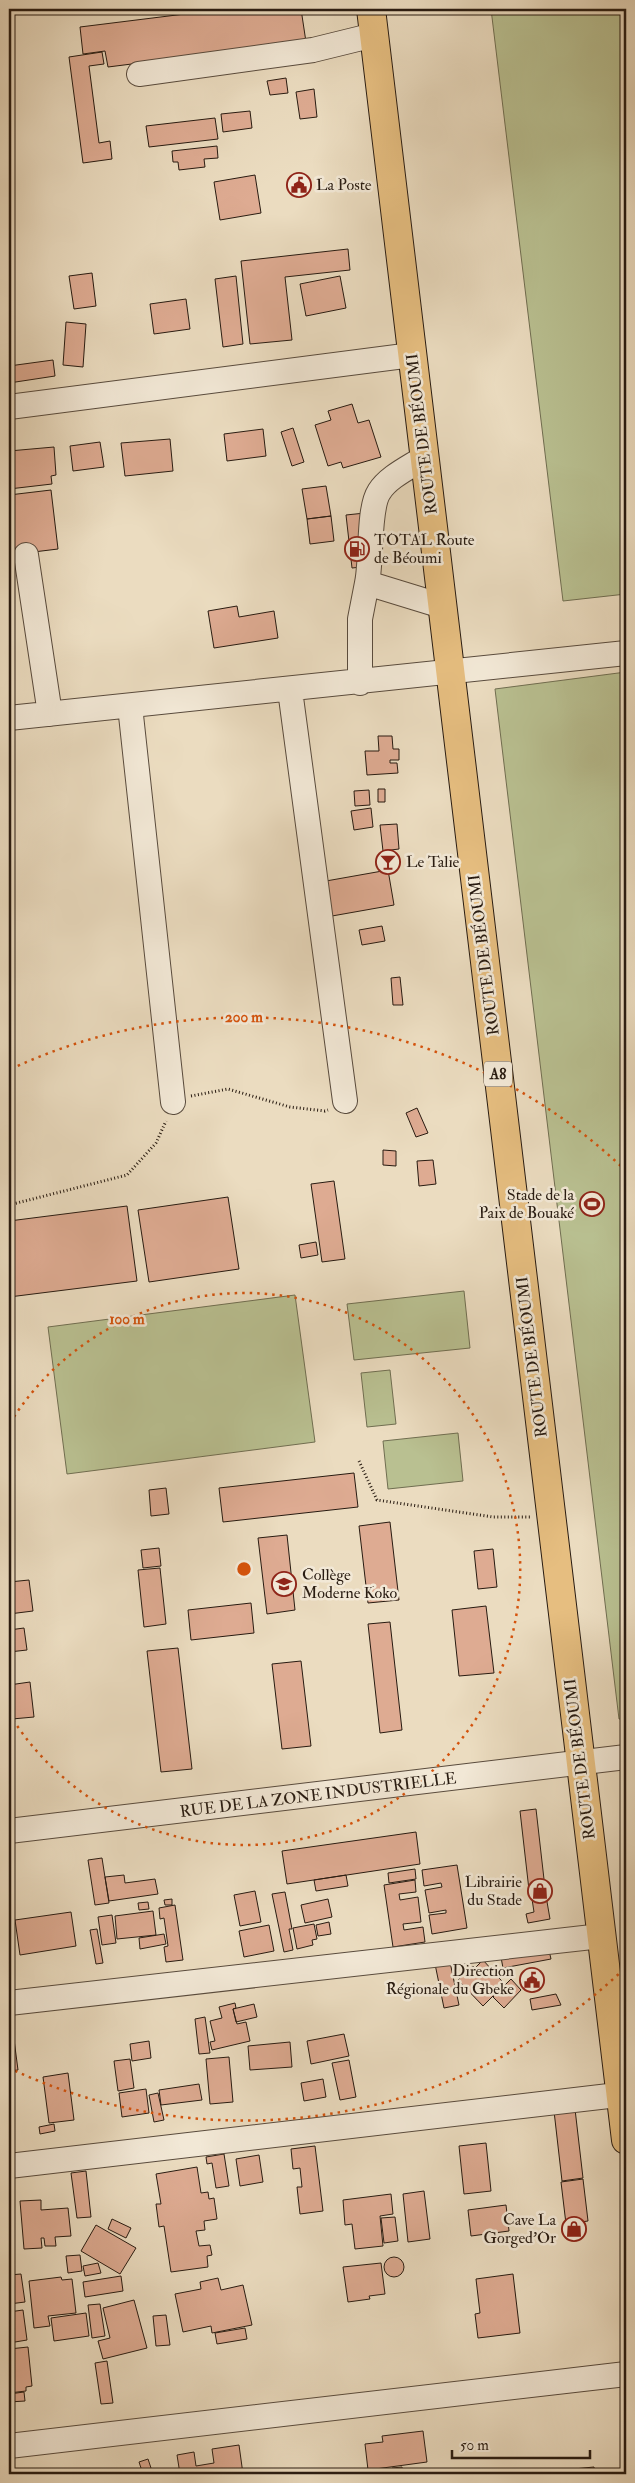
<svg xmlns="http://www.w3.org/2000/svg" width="635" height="2483" font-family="'IM FELL Double Pica',serif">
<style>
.green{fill:#b9c091;stroke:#706e51}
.building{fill:#deab92;stroke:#281b11}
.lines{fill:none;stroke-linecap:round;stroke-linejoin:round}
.minor-casing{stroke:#594b3d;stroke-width:26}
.major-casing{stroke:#281b11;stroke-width:30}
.path{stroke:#281b11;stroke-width:3;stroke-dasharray:1 2.5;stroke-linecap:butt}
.minor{stroke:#f2e8d6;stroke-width:24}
.major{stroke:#e6be80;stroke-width:28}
.ring{fill:none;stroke:#d5530c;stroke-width:2.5;stroke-dasharray:2.5 5}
.labels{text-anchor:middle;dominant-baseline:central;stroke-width:5;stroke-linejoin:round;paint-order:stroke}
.shield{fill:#f2e8d6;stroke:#65584c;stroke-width:1}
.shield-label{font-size:15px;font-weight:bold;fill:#281b11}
.poi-label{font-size:16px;fill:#281b11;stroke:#f2e8d6;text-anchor:start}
.street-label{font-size:16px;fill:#281b11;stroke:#f2e8d6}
.centre{fill:#d5530c;stroke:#f2e8d6;stroke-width:2.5}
.ring-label{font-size:15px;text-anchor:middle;font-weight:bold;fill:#d5530c;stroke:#f2e8d6;stroke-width:5;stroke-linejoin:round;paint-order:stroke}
</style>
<rect width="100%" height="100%" fill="#ebdcc0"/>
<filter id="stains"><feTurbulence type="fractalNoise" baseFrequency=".004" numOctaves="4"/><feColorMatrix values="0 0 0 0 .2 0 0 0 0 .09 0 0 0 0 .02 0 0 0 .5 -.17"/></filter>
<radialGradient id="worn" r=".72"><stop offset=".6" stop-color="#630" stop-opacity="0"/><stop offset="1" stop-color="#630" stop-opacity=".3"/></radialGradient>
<path class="green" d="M491 9H626V594L563 601Z
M626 672V1719H619L495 689Z
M464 1291 470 1348 354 1360 347 1304Z
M295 1295 315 1442 67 1474 48 1327Z
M390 1370 396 1424 367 1427 361 1373Z
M458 1433 463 1481 388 1489 383 1441Z"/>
<path class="building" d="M103 9H136L104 14Z
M225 9H301L306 42 108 67 105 51 83 54 80 27Z
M102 52 104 64 89 66 99 143 110 141 112 159 83 163 69 57Z
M286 78 288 93 270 95 267 81Z
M314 89 317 117 300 119 296 92Z
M250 111 252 128 223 132 221 114Z
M215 118 218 139 149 147 146 126Z
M217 146 218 158 204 159 205 167 179 170 178 162H173L172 151Z
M255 175 261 213 220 220 214 182Z
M348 249 350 270 285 277 292 340 250 344 241 261Z
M92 273 96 306 74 309 69 276Z
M236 276 243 344 223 347 215 279Z
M340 276 346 308 306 316 300 284Z
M186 299 190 329 154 334 150 304Z
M66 322 86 324 83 367 63 365Z
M53 360 55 376 9 383V366Z
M352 404 358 423 369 420 381 457 343 468 341 462 328 466 315 425 331 420 328 411Z
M293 428 304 462 292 466 281 432Z
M263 429 266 456 227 461 224 434Z
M170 439 173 471 125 476 121 443Z
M100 442 104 467 73 471 70 446Z
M54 447 56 475 51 476 52 484 9 489V451Z
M326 486 331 516 307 519 302 489Z
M51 490 58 549 9 555V495Z
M365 513 371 566 352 568 346 515Z
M331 516 334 541 310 544 307 519Z
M237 606 239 617 274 611 278 638 214 648 208 611Z
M378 736H392L393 749H399V760H390V763H397L398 773 367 775 365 751H379Z
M378 789H385V802H378Z
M369 790 370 805 355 806 354 791Z
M371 808 373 827 354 830 351 811Z
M397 824 399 849 383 851 380 825Z
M388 870 394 905 332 916 326 881Z
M382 926 385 941 362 945 359 930Z
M400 977 403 1005H393L391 978Z
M417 1108 428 1133 416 1137 406 1113Z
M383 1150 396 1151V1166L383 1165Z
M433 1160 436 1184 419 1186 417 1161Z
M334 1181 345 1259 322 1262 311 1184Z
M626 1184V1265L622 1224Z
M228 1197 239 1269 149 1282 138 1210Z
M127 1206 137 1281 9 1297V1221Z
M316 1242 318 1255 301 1258 299 1245Z
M354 1473 358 1507 223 1522 219 1488Z
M166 1488 169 1514 151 1516 149 1490Z
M390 1522 399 1600 368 1603 359 1526Z
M287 1535 295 1610 267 1614 258 1538Z
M159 1548 161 1566 143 1568 141 1550Z
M493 1549 497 1587 478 1589 474 1551Z
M160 1568 166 1624 144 1627 138 1570Z
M29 1580 33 1611 9 1614V1582Z
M251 1603 254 1633 191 1640 188 1610Z
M486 1606 494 1673 459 1676 452 1610Z
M390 1622 402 1730 380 1733 368 1624Z
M24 1628 27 1650 9 1652V1630Z
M178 1648 192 1769 161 1772 147 1651Z
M301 1661 311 1746 282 1749 272 1664Z
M30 1682 34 1717 12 1719 9 1685Z
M9 1762 12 1797H9Z
M536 1809 545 1888 529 1890 520 1811Z
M416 1832 420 1864 287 1884 282 1851Z
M102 1858 109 1903 95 1905 88 1860Z
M457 1865 467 1928 432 1934 429 1915 446 1913V1910L429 1913 425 1890 442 1887 441 1883 424 1886 422 1870Z
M415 1869 416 1879 389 1883 388 1873Z
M124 1875 125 1883 155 1879 158 1894 109 1901 105 1877Z
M346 1875 348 1886 316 1891 314 1880Z
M415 1880 416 1892 399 1894 400 1900 418 1897 421 1922 403 1924 404 1930 423 1927 425 1942 393 1947 384 1885Z
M255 1891 261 1922 240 1926 234 1895Z
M285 1892 292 1929H289L293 1950 284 1952 272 1894Z
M546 1896 550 1919 528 1923 526 1914 534 1912 532 1899Z
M172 1899V1905H165L164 1900Z
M328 1899 332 1917 305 1923 301 1905Z
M148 1902 149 1909 139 1910 138 1903Z
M175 1905 183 1960 166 1962 164 1947 168 1946 164 1918 160 1919 159 1908Z
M153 1911 156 1935 117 1939 115 1916Z
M71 1912 76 1946 20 1955 15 1920Z
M112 1915 116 1943 102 1945 98 1917Z
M329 1922 331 1934 318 1936 316 1925Z
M314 1924 317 1939 312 1940 313 1945 297 1949 293 1928Z
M269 1925 274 1951 244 1957 239 1931Z
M97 1929 103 1963 96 1964 90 1930Z
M164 1934 166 1944 140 1949 139 1938Z
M547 1942 551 1959 503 1968 500 1952Z
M483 1960 492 1970 485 1977 476 1967Z
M450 1962 459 2005 444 2008 435 1964Z
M473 1966 485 1978 492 1971 505 1984 483 2006 458 1980Z
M511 1979 521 1990 504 2008 493 1997Z
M556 1994 561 2005 532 2010 530 1999Z
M235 2003 236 2008 233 2009 237 2024 246 2022 250 2041 212 2050 210 2042 215 2041 210 2021 222 2018 219 2007Z
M254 2004 257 2017 236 2022 233 2009Z
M205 2017 210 2053 199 2054 195 2019Z
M9 2024H12L18 2070 9 2071Z
M344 2034 349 2056 311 2064 307 2041Z
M149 2041 151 2058 132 2061 130 2044Z
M290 2042 292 2067 250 2070 248 2046Z
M229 2057 233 2102 210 2104 206 2059Z
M130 2059 134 2088 118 2091 114 2061Z
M349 2060 356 2097 340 2100 332 2063Z
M68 2073 74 2120 49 2123 43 2077Z
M323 2079 326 2097 304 2101 301 2083Z
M199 2084 202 2100 161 2105 159 2090Z
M146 2089 149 2113 122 2117 119 2093Z
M158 2093 164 2120 154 2122 149 2095Z
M575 2109 583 2178 562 2181 554 2111Z
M54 2124 55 2131 40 2134 39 2127Z
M486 2143 491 2191 464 2194 459 2146Z
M315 2146 323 2211 300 2214 297 2187H302L300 2168 293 2169 291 2149Z
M224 2154 229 2186 216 2188 212 2163 207 2164 206 2157Z
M259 2155 263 2182 240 2186 236 2159Z
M197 2167 201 2193 208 2192 209 2199 214 2198 217 2219 204 2221 205 2230 196 2231 199 2246 210 2245 212 2255 207 2256 208 2267 171 2272 164 2226 159 2227 156 2204H161L156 2174Z
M86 2171 91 2217 77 2218 71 2173Z
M583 2179 588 2221 566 2224 561 2182Z
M424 2191 430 2239 408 2242 403 2194Z
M391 2194 393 2214 380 2216 383 2246 355 2249 352 2224 345 2225 343 2200Z
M41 2200V2210L68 2208 71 2236 55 2237 56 2246H45L44 2238H41L42 2248 24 2249 20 2201Z
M506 2205 509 2231 471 2236 468 2210Z
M395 2217 398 2241 384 2243 381 2218Z
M112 2219 131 2228 126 2238 108 2229Z
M96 2225 136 2248 120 2274 81 2251Z
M80 2255 82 2271 68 2273 66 2256Z
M384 2267a10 10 0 1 1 20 0a10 10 0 1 1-20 0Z
M98 2263 101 2273 85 2276 83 2266Z
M381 2263 385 2294 369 2296 370 2299 348 2302 343 2267Z
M21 2274 25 2302 9 2304V2275Z
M513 2274 520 2333 478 2338 475 2314 480 2313 476 2279Z
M121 2276 123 2291 85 2297 83 2282Z
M61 2277 62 2280 72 2279 76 2313 48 2316 50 2326 34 2328 29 2281Z
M218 2278 221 2290 243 2285 252 2325 212 2333 211 2326 183 2332 175 2294 201 2289 200 2282Z
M134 2300 147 2348 103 2359 98 2341 110 2338 103 2308Z
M100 2304 105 2336 92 2338 88 2305Z
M23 2310 27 2340 9 2343V2312Z
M86 2313 89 2336 54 2341 51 2318Z
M166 2315 170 2345 156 2346 153 2316Z
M245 2328 247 2339 217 2344 215 2333Z
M28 2347 32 2386 26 2387V2391L9 2393V2349Z
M107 2361 113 2403 101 2404 95 2363Z
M24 2392 25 2401 9 2402V2394Z
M423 2431 427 2462 368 2470 365 2444 383 2442 382 2436Z
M239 2445 243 2474H180L177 2455 194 2452 196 2466 214 2463 212 2449Z
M148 2459 153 2474H143L139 2462Z
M402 2467 403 2474H393L392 2468Z
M594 2467 595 2474H554L553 2471Z"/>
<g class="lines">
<defs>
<path id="minor" d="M139 74 313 50 374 35
M9 407 412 355
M425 457C410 467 388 477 379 492 368 509 372 559 367 583L442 606
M26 555 50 714
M360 683V619L367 583
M290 690 345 1101
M130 706 173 1102
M9 718 626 653
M9 1831 626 1757
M9 2003 601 1936
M9 2166 626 2094
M9 2446 626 2374"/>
<path id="major" d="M371 9 626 2140"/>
</defs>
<use href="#minor" class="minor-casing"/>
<use href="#major" class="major-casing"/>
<path class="path" d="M191 1096 228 1089 290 1107 325 1111 328 1110
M9 1205 127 1175 156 1143 166 1121
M359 1461 377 1500 493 1517H530"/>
<use href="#minor" class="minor"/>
<use href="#major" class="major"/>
</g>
<g class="ring">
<path d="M10 1423A276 276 0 1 1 10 1715"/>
<path d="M624 1969A552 552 0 0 1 11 2069M11 1069A552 552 0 0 1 624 1169"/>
</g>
<defs>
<symbol id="civic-ring" viewBox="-11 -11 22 22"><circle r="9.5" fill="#f2e8d6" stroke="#8f2418" stroke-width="1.5"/><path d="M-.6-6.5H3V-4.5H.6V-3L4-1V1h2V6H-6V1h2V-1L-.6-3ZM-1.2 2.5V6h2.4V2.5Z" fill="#8f2418"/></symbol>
<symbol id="fuel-ring" viewBox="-11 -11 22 22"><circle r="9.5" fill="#f2e8d6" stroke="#8f2418" stroke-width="1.5"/><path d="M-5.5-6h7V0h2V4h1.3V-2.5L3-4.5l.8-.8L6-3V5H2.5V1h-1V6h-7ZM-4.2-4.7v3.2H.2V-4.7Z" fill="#8f2418"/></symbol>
<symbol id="bar-ring" viewBox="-11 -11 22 22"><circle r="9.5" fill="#f2e8d6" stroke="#8f2418" stroke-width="1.5"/><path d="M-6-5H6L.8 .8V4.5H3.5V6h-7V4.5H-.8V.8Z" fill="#8f2418"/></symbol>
<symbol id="stadium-ring" viewBox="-11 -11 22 22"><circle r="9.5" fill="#f2e8d6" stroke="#8f2418" stroke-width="1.5"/><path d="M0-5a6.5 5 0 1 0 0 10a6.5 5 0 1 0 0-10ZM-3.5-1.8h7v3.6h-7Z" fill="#8f2418"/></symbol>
<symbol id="school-ring" viewBox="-11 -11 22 22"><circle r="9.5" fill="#f2e8d6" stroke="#8f2418" stroke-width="1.5"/><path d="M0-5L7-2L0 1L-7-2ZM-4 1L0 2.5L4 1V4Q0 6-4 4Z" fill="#8f2418"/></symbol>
<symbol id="shop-ring" viewBox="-11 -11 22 22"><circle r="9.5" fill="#f2e8d6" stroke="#8f2418" stroke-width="1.5"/><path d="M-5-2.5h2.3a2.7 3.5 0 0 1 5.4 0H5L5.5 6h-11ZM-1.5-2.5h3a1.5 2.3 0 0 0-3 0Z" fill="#8f2418"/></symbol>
</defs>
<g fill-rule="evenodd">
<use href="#civic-ring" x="285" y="171" width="28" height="28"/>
<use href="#fuel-ring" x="343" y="535" width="28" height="28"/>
<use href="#bar-ring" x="374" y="848" width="28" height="28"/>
<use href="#stadium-ring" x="578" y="1190" width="28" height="28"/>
<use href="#school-ring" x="270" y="1570" width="28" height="28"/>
<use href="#shop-ring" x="526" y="1877" width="28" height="28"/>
<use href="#civic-ring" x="518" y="1966" width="28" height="28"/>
<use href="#shop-ring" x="560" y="2215" width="28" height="28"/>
</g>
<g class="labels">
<rect class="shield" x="484" y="1061.5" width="28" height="25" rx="4"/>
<g class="shield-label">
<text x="498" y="1074">A8</text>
</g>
<g class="poi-label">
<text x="316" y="185">La Poste</text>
<text x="374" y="540">TOTAL Route<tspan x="374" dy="18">de Béoumi</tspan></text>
<text x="406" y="862">Le Talie</text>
<text x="574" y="1195" text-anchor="end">Stade de la<tspan x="574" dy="18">Paix de Bouaké</tspan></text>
<text x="302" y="1575">Collège<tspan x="302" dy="18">Moderne Koko</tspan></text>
<text x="522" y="1882" text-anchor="end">Librairie<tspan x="522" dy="18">du Stade</tspan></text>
<text x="514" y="1971" text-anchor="end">Direction<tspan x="514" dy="18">Régionale du Gbeke</tspan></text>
<text x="556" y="2220" text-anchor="end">Cave La<tspan x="556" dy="18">Gorged'Or</tspan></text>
</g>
<g class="street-label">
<text transform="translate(422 434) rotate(-97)">ROUTE DE BÉOUMI</text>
<text transform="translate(484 955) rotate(-97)">ROUTE DE BÉOUMI</text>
<text transform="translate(532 1357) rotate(-97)">ROUTE DE BÉOUMI</text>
<text transform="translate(580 1759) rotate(-97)">ROUTE DE BÉOUMI</text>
<text transform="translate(318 1795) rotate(-7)">RUE DE LA ZONE INDUSTRIELLE</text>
</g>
</g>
<circle cx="244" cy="1569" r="8" class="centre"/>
<g class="ring-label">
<text x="244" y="1022">200 m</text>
<text x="127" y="1324">100 m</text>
</g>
<rect width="635" height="2483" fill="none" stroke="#ebdcc0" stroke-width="30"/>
<rect x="10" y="10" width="615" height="2463" fill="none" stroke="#281b11" stroke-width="2.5"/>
<rect x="15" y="15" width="605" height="2453" fill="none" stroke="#281b11"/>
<path d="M452 2450v8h138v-8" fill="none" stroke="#281b11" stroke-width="2.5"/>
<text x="460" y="2450" font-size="15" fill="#281b11" stroke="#f2e8d6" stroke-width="4" paint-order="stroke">50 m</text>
<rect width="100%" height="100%" filter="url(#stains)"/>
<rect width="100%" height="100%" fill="url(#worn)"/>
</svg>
